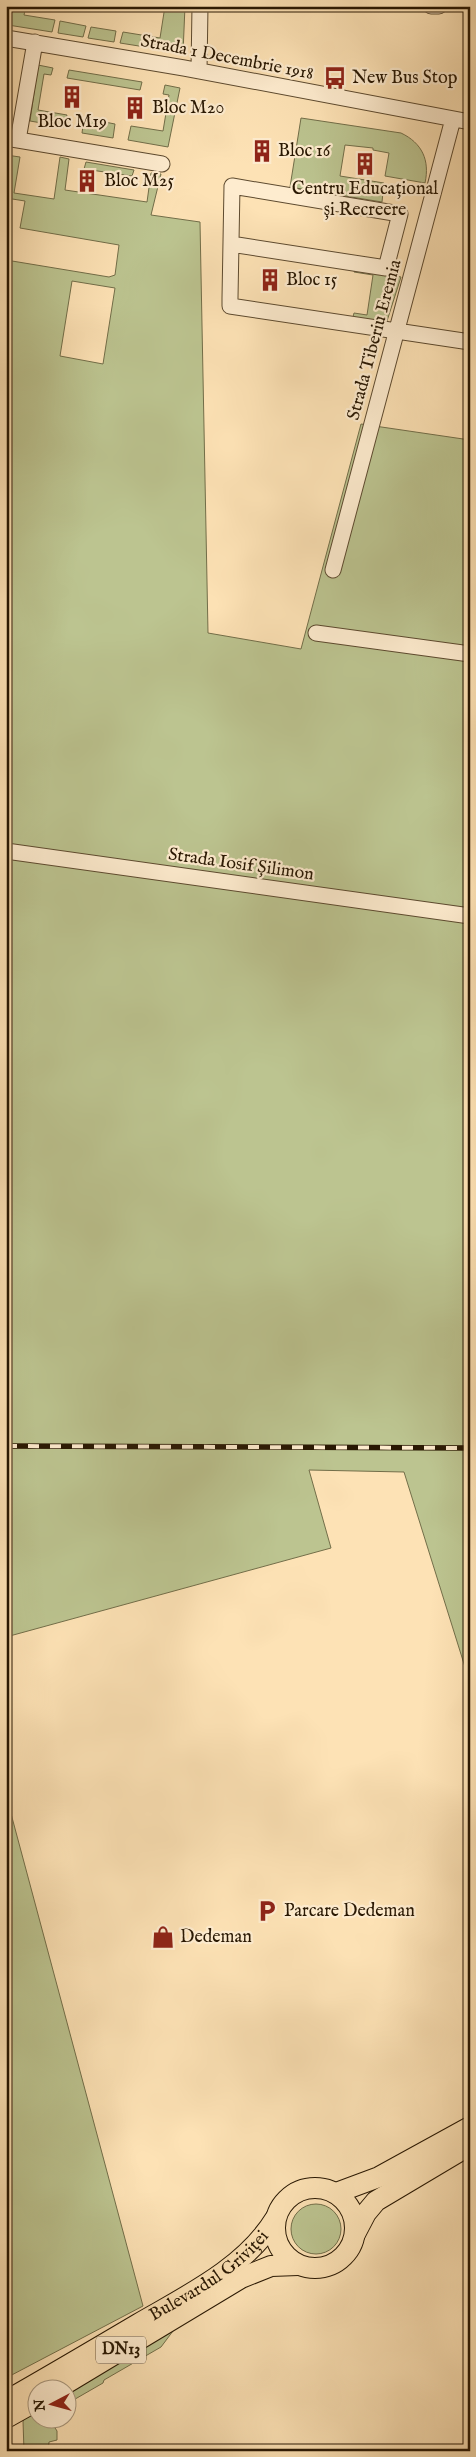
<svg xmlns="http://www.w3.org/2000/svg" width="476" height="2457" viewBox="0 0 476 2457" font-family="'IM FELL English',serif">
  <rect width="100%" height="100%" fill="#fde2b5"/>
  <filter id="stains"><feTurbulence type="fractalNoise" baseFrequency=".004" numOctaves="4"/><feColorMatrix values="0 0 0 0 .2 0 0 0 0 .09 0 0 0 0 .02 0 0 0 .5 -.17"/></filter>
  <radialGradient id="worn" r=".72"><stop offset=".6" stop-color="#630" stop-opacity="0"/><stop offset="1" stop-color="#630" stop-opacity=".3"/></radialGradient>
  <path fill="#bcc490" stroke="#726e49" fill-rule="evenodd" d="M 12,6 L 26,6 L 24,15 L 55,20 L 52,32 L 8,25 Z
    M 165,6 L 185,6 L 183,53 L 120,43 L 123,32 L 160,38 Z
    M 60,21 L 86,26 L 83,37 L 58,33 Z
    M 91,27 L 116,31 L 114,42 L 88,38 Z
    M 38,65 L 53,68 L 51,75 L 44,74 L 38,110 L 67,115 L 65,127 L 30,121 Z
    M 69,70 L 142,82 L 140,90 L 67,78 Z
    M 165,85 L 180,88 L 168,147 L 128,140 L 131,126 L 163,131 L 169,95 L 163,94 Z
    M 84,118 L 115,124 L 113,138 L 82,133 Z
    M 301,118 L 401,133 C 422,143 430,160 425,183 L 385,176 L 389,153 L 373,150 L 373,148 L 345,145 L 340,176 L 384,183 L 382,202 L 290,187 Z
    M 6,155 L 20,157 L 14,193 L 54,199 L 60,157 L 69,159 L 65,190 L 147,202 L 151,173 L 161,174 L 151,215 L 200,222 L 208,633 L 301,649 L 361,424 L 470,440 L 470,1683 L 404,1472 L 309,1470 L 331,1548 L 6,1637 L 6,260 L 109,277 L 115,275 L 119,245 L 20,228 L 25,201 L 6,198 ZM 72,281 L 115,288 L 103,364 L 60,356 Z
    M 86,162 L 134,170 L 132,176 L 84,169 Z
    M 355,269 L 401,277 L 387,321 L 384,322 L 353,317 L 354,313 L 367,315 L 373,275 L 354,272 Z
    M 6,1795 L 143,2306 L 6,2378 Z
    M291 2229a25 25 0 1 1 50 0a25 25 0 1 1-50 0Z
    M 173,2331 L 161,2347 L 104,2380 L 103,2383 L 70,2402 L 68,2400 L 68,2390 Z
    M 29,2413 L 37,2414 L 38,2420 L 50,2420 L 57,2431 L 57,2440 L 49,2442 L 48,2451 L 24,2451 L 23,2421 Z"/>
  <g fill="none" stroke-linecap="round" stroke-linejoin="round">
    <defs>
      <path id="minor" d="M 431,6 L 439,6
        M 6,38 L 184,68 L 470,122
        M 199,71 L 200,6
        M 6,138 L 162,164
        M 18,140 L 35,42
        M 231,244 L 386,268 L 400,214 L 232,186 L 230,298 L 230,306 L 470,342
        M 333,570 L 453,119
        M 316,633 L 470,654
        M 6,851 L 470,916"/>
      <g id="major">
        <circle cx="315" cy="2228" r="40"/>
        <path d="M 336,2193 L 379,2177 L 470,2127"/>
        <path d="M 355,2234 L 366,2213 L 376,2201 L 470,2145"/>
        <path d="M 55,2390 L 241,2278 L 271,2266 L 298,2265"/>
        <path id="s1" d="M 6,2401 C 50,2376 94,2350 138,2324 C 186,2296 245,2268 275,2219"/>
        <path d="M 6,2418 L 38,2400"/>
      </g>
    </defs>
    <use href="#minor" stroke="#5d4a2f" stroke-width="17"/>
    <use href="#major" stroke="#281702" stroke-width="22"/>
    <use href="#minor" stroke="#feeccf" stroke-width="15"/>
    <use href="#major" stroke="#fde2b5" stroke-width="20"/>
    <defs>
      <path id="rail" d="M 6,1446 L 470,1448"/>
    </defs>
    <use href="#rail" stroke="#281702" stroke-width="5.5"/>
    <use href="#rail" stroke="#feeccf" stroke-width="4" stroke-dasharray="11" stroke-linecap="butt"/>
  </g>
  <defs>
    <symbol id="bus-bare" viewBox="-9 -9 18 18"><path d="M-5-6H5V4H4V6H2V4H-2V6H-4V4H-5ZM-3.5-4V0h7V-4ZM-3.5 1.2v1.5H-2V1.2ZM2 1.2v1.5H3.5V1.2Z" fill="#8f2418" stroke="#feeccf" stroke-width="2.5" paint-order="stroke"/></symbol>
    <symbol id="building-bare" viewBox="-9 -9 18 18"><path d="M-4-6H4V6H1V3H-1V6H-4ZM-2.5-4.3h1.7v1.8h-1.7ZM.8-4.3h1.7v1.8H.8ZM-2.5-1h1.7V.8h-1.7ZM.8-1h1.7V.8H.8Z" fill="#8f2418" stroke="#feeccf" stroke-width="2.5" paint-order="stroke"/></symbol>
    <symbol id="parking-bare" viewBox="-9 -9 18 18"><path d="M-3.5-5.5H1a3.5 3.5 0 0 1 0 7H-1V5.5H-3.5ZM-1-3.4V-.6H.8a1.4 1.4 0 0 0 0-2.8Z" fill="#8f2418" stroke="#feeccf" stroke-width="2.5" paint-order="stroke"/></symbol>
    <symbol id="shop-bare" viewBox="-9 -9 18 18"><path d="M-5-2.5h2.3a2.7 3.5 0 0 1 5.4 0H5L5.5 6h-11ZM-1.5-2.5h3a1.5 2.3 0 0 0-3 0Z" fill="#8f2418" stroke="#feeccf" stroke-width="2.5" paint-order="stroke"/></symbol>
  </defs>
  <g fill-rule="evenodd">
    <use href="#bus-bare" x="319" y="62" width="32" height="32"/>
    <use href="#building-bare" x="56" y="81" width="32" height="32"/>
    <use href="#building-bare" x="119" y="92" width="32" height="32"/>
    <use href="#building-bare" x="246" y="135" width="32" height="32"/>
    <use href="#building-bare" x="349" y="148" width="32" height="32"/>
    <use href="#building-bare" x="71" y="165" width="32" height="32"/>
    <use href="#building-bare" x="254" y="264" width="32" height="32"/>
    <use href="#parking-bare" x="251" y="1895" width="32" height="32"/>
    <use href="#shop-bare" x="147" y="1921" width="32" height="32"/>
  </g>
  <g text-anchor="middle" dominant-baseline="central" stroke-width="4.5" stroke-linejoin="round" paint-order="stroke">
    <rect fill="#feeccf" stroke="#685740" stroke-width="1" x="96" y="2336.5" width="50" height="27" rx="4"/>
    <g font-size="16" font-weight="bold" fill="#281702">
      <text x="121" y="2350">DN13</text>
    </g>
    <g font-size="18" fill="#281702" stroke="#feeccf">
      <text transform="translate(227 58) rotate(11)">Strada 1 Decembrie 1918</text>
      <text transform="translate(375 340) rotate(-75)">Strada Tiberiu Eremia</text>
      <text transform="translate(241 865) rotate(8)">Strada Iosif Șilimon</text>
      <text stroke="none"><textPath href="#s1" startOffset="239">Bulevardul Griviței</textPath></text>
    </g>
    <g font-size="18" fill="#281702" stroke="#feeccf" text-anchor="start">
      <text x="352" y="78">New Bus Stop</text>
      <text x="152" y="108">Bloc M20</text>
      <text x="72" y="122" text-anchor="middle">Bloc M19</text>
      <text x="278" y="151">Bloc 16</text>
      <text x="104" y="181">Bloc M25</text>
      <text x="365" y="189" text-anchor="middle">Centru Educațional<tspan x="365" dy="21">și Recreere</tspan></text>
      <text x="286" y="280">Bloc 15</text>
      <text x="284" y="1911">Parcare Dedeman</text>
      <text x="180" y="1937">Dedeman</text>
    </g>
  </g>
  <rect width="476" height="2457" fill="none" stroke="#fde2b5" stroke-width="25"/>
  <rect x="8" y="8" width="461" height="2442" fill="none" stroke="#281702" stroke-width="2.5"/>
  <rect x="12" y="12" width="451" height="2432" fill="none" stroke="#281702"/>
  <g transform="translate(52 2404) rotate(264)"><circle r="24" fill="#feeccf" stroke="#a8977d"/>
  <path d="M0-4L9 19L0 12L-9 19Z" fill="#8f2418"/>
  <text y="-8" font-size="14" font-weight="bold" text-anchor="middle" fill="#281702">N</text>
  </g>
  <rect width="100%" height="100%" filter="url(#stains)"/>
  <rect width="100%" height="100%" fill="url(#worn)"/>
</svg>
